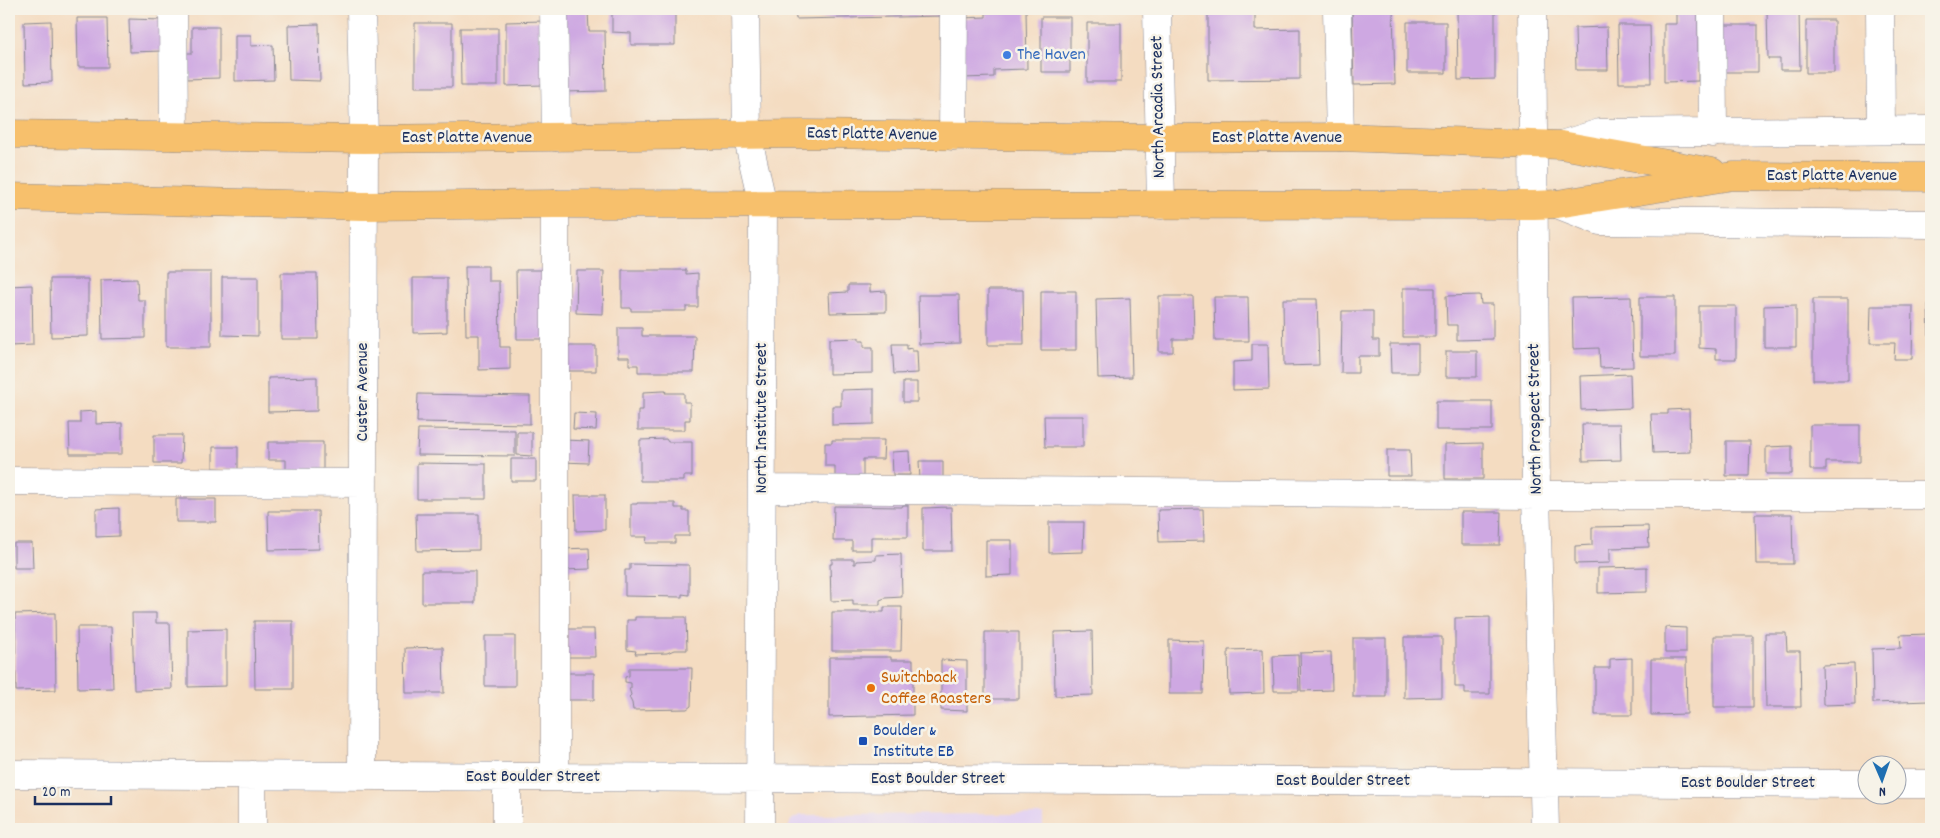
<svg xmlns="http://www.w3.org/2000/svg" width="1940" height="838" viewBox="0 0 1940 838" font-family="Dekko,sans-serif">
  <rect width="100%" height="100%" fill="#f7f3e8"/>
  <filter id="ink" filterUnits="userSpaceOnUse"><feTurbulence type="fractalNoise" baseFrequency=".02" numOctaves="2"/><feDisplacementMap in="SourceGraphic" scale="10" xChannelSelector="R" yChannelSelector="G"/><feConvolveMatrix kernelMatrix="1 2 1 2 8 2 1 2 1" color-interpolation-filters="sRGB"/></filter>
  <filter id="wash" filterUnits="userSpaceOnUse"><feTurbulence type="fractalNoise" baseFrequency=".0096" numOctaves="4" result="noise"/><feDisplacementMap in="SourceGraphic" scale="20" xChannelSelector="R" yChannelSelector="G"/><feGaussianBlur stdDeviation="1.12" result="paint"/><feColorMatrix in="noise" values="0 0 0 0 0 0 0 0 0 0 0 0 0 0 0 0 0 1.4 0 .05"/><feComposite in="paint" operator="in"/></filter>
  <g filter="url(#wash)">
    <rect width="100%" height="100%" fill="#f4dcc1"/>
    <path fill="#e3d3f2" d="M 1043,814 L 1043,829 L 788,829 L 791,820 L 801,815 Z"/>
    <g id="blocks">
      <path fill="#cea8e2" d="M 612,9 L 675,9 L 675,45 L 631,45 L 631,33 L 612,32 Z
        M 795,9 L 945,9 L 945,16 L 796,19 Z
        M 986,9 L 1026,9 L 1027,69 L 994,70 L 994,77 L 962,78 L 961,18 L 986,17 Z
        M 1208,9 L 1255,9 L 1255,30 L 1300,29 L 1300,79 L 1208,80 Z
        M 1352,9 L 1393,9 L 1395,84 L 1354,85 Z
        M 1457,9 L 1495,9 L 1495,79 L 1458,80 Z
        M 1767,9 L 1799,9 L 1800,70 L 1780,70 L 1780,59 L 1768,59 Z
        M 1698,10 L 1698,81 L 1664,82 L 1664,24 L 1676,24 L 1676,11 Z
        M 588,11 L 589,31 L 605,31 L 606,91 L 564,92 L 562,12 Z
        M 1041,17 L 1070,17 L 1070,72 L 1041,72 Z
        M 77,18 L 107,18 L 108,67 L 78,67 Z
        M 129,19 L 163,20 L 163,51 L 130,52 Z
        M 1806,20 L 1834,20 L 1834,73 L 1806,73 Z
        M 51,21 L 52,82 L 25,83 L 24,22 Z
        M 544,21 L 544,85 L 506,86 L 506,22 Z
        M 1407,22 L 1446,22 L 1446,73 L 1407,73 Z
        M 415,23 L 452,23 L 452,87 L 415,87 Z
        M 1087,23 L 1121,23 L 1121,82 L 1087,82 Z
        M 319,24 L 320,81 L 289,80 L 288,25 Z
        M 1618,25 L 1650,25 L 1651,83 L 1619,83 Z
        M 1719,25 L 1758,25 L 1758,72 L 1719,72 Z
        M 192,27 L 219,27 L 219,78 L 186,79 L 186,53 L 192,53 Z
        M 1607,27 L 1608,70 L 1576,70 L 1575,28 Z
        M 460,28 L 498,28 L 498,86 L 461,86 Z
        M 235,35 L 251,35 L 251,46 L 273,45 L 274,80 L 235,81 Z
        M 465,266 L 488,266 L 488,281 L 499,281 L 500,347 L 510,347 L 510,369 L 479,370 L 479,335 L 466,335 Z
        M 516,270 L 547,270 L 547,339 L 517,339 Z
        M 622,270 L 686,270 L 686,274 L 698,273 L 698,307 L 686,307 L 686,311 L 631,311 L 631,308 L 622,308 Z
        M 577,271 L 604,271 L 603,314 L 576,313 Z
        M 166,272 L 211,272 L 211,347 L 166,347 Z
        M 281,273 L 317,273 L 318,339 L 281,339 Z
        M 222,277 L 258,277 L 258,336 L 222,335 Z
        M 413,278 L 447,278 L 447,332 L 413,333 Z
        M 50,279 L 88,279 L 88,336 L 51,337 Z
        M 137,279 L 138,300 L 145,300 L 145,338 L 102,339 L 101,280 Z
        M 32,285 L 33,345 L 9,346 L 9,286 Z
        M 848,285 L 870,285 L 870,292 L 886,291 L 886,312 L 830,313 L 829,293 L 848,292 Z
        M 1403,288 L 1435,288 L 1435,337 L 1403,337 Z
        M 988,290 L 1023,290 L 1024,345 L 988,345 Z
        M 1041,291 L 1076,291 L 1076,350 L 1041,350 Z
        M 918,295 L 959,295 L 960,343 L 919,344 Z
        M 1480,295 L 1481,304 L 1493,304 L 1493,339 L 1457,340 L 1457,325 L 1447,325 L 1446,296 Z
        M 1159,296 L 1193,296 L 1194,339 L 1173,339 L 1173,352 L 1159,352 Z
        M 1214,297 L 1248,297 L 1249,341 L 1215,341 Z
        M 1631,297 L 1633,367 L 1600,368 L 1599,348 L 1573,349 L 1572,298 Z
        M 1640,297 L 1675,297 L 1675,356 L 1640,356 Z
        M 1130,298 L 1132,377 L 1098,378 L 1096,299 Z
        M 1283,299 L 1317,299 L 1319,365 L 1284,366 Z
        M 1813,299 L 1848,299 L 1848,380 L 1813,380 Z
        M 1928,304 L 1931,304 L 1931,344 L 1929,344 Z
        M 1796,305 L 1796,347 L 1764,347 L 1764,306 Z
        M 1699,306 L 1736,306 L 1736,359 L 1716,359 L 1716,349 L 1699,348 Z
        M 1871,306 L 1913,306 L 1912,359 L 1894,359 L 1895,343 L 1870,343 Z
        M 1342,311 L 1373,311 L 1373,340 L 1379,340 L 1379,356 L 1358,356 L 1358,373 L 1341,373 Z
        M 618,328 L 642,328 L 642,336 L 695,336 L 694,372 L 638,372 L 638,365 L 629,365 L 629,357 L 618,357 Z
        M 859,338 L 859,341 L 864,341 L 864,347 L 873,347 L 873,373 L 829,374 L 829,339 Z
        M 892,344 L 907,344 L 907,349 L 912,348 L 912,351 L 917,351 L 918,373 L 894,374 Z
        M 1252,344 L 1268,344 L 1269,389 L 1233,390 L 1233,362 L 1252,361 Z
        M 1390,344 L 1418,344 L 1418,373 L 1391,373 Z
        M 565,346 L 596,346 L 596,371 L 564,371 Z
        M 1446,351 L 1477,351 L 1477,377 L 1446,377 Z
        M 1630,374 L 1631,408 L 1581,410 L 1580,376 Z
        M 317,377 L 317,411 L 268,412 L 268,378 Z
        M 903,382 L 917,382 L 917,402 L 903,402 Z
        M 874,389 L 874,424 L 832,425 L 832,406 L 841,406 L 841,390 Z
        M 663,391 L 666,391 L 665,393 L 684,393 L 684,402 L 690,402 L 690,420 L 685,420 L 685,430 L 638,430 L 638,410 L 643,410 L 643,392 Z
        M 418,394 L 530,396 L 530,424 L 417,422 Z
        M 1436,401 L 1492,401 L 1492,430 L 1436,430 Z
        M 1689,409 L 1690,452 L 1653,453 L 1651,414 L 1668,414 L 1668,410 Z
        M 96,411 L 96,424 L 122,423 L 122,454 L 70,454 L 69,423 L 80,423 L 80,412 Z
        M 574,413 L 597,414 L 596,430 L 573,429 Z
        M 1044,416 L 1083,416 L 1083,447 L 1045,447 Z
        M 1582,424 L 1620,424 L 1621,460 L 1583,461 Z
        M 1810,425 L 1860,425 L 1860,462 L 1826,462 L 1826,470 L 1810,470 Z
        M 418,429 L 515,430 L 515,456 L 417,455 Z
        M 517,432 L 532,432 L 532,456 L 517,455 Z
        M 154,435 L 182,435 L 181,463 L 154,463 Z
        M 666,439 L 668,442 L 692,442 L 692,476 L 684,476 L 684,481 L 640,481 L 640,440 Z
        M 563,440 L 589,441 L 588,463 L 563,462 Z
        M 832,440 L 884,440 L 883,459 L 863,459 L 863,476 L 835,476 L 835,466 L 825,466 L 825,443 L 832,443 Z
        M 1726,441 L 1750,441 L 1749,476 L 1726,476 Z
        M 268,442 L 323,442 L 323,471 L 286,472 L 286,460 L 268,460 Z
        M 1483,443 L 1483,479 L 1445,479 L 1445,444 Z
        M 1792,446 L 1792,474 L 1766,474 L 1766,447 Z
        M 213,447 L 238,447 L 238,469 L 213,468 Z
        M 1387,450 L 1410,450 L 1411,476 L 1387,476 Z
        M 909,451 L 910,475 L 893,475 L 892,452 Z
        M 511,459 L 536,459 L 536,481 L 511,481 Z
        M 919,461 L 943,461 L 943,480 L 920,480 Z
        M 417,463 L 486,464 L 486,499 L 417,499 Z
        M 575,495 L 605,495 L 605,530 L 576,531 Z
        M 176,499 L 216,499 L 216,522 L 176,522 Z
        M 637,503 L 675,503 L 675,508 L 683,508 L 683,511 L 689,511 L 689,536 L 675,536 L 675,543 L 646,543 L 647,537 L 631,537 L 631,504 L 637,504 Z
        M 903,505 L 908,505 L 908,537 L 871,537 L 871,550 L 852,550 L 852,541 L 833,541 L 834,506 L 902,507 Z
        M 951,507 L 952,551 L 923,551 L 923,508 Z
        M 119,508 L 119,536 L 96,537 L 96,509 Z
        M 1203,509 L 1204,541 L 1159,542 L 1158,510 Z
        M 268,511 L 318,511 L 319,549 L 269,550 Z
        M 1461,512 L 1501,512 L 1500,545 L 1461,545 Z
        M 416,514 L 479,514 L 479,550 L 417,551 Z
        M 1755,514 L 1792,514 L 1793,564 L 1756,564 Z
        M 1049,522 L 1084,522 L 1083,552 L 1049,553 Z
        M 1648,526 L 1649,547 L 1610,548 L 1610,563 L 1575,564 L 1575,546 L 1592,545 L 1592,527 Z
        M 986,540 L 1012,540 L 1012,575 L 986,576 Z
        M 14,543 L 32,543 L 33,568 L 14,568 Z
        M 589,548 L 590,569 L 563,570 L 562,549 Z
        M 901,554 L 902,597 L 885,598 L 880,600 L 880,605 L 853,605 L 853,600 L 831,601 L 830,564 L 832,564 L 832,559 L 854,559 L 854,564 L 856,564 L 856,561 L 876,560 L 876,555 Z
        M 630,564 L 689,565 L 689,595 L 682,594 L 682,597 L 625,596 L 625,570 L 630,570 Z
        M 1647,567 L 1647,592 L 1598,593 L 1598,568 Z
        M 422,571 L 475,571 L 475,603 L 422,603 Z
        M 884,607 L 902,607 L 901,651 L 832,651 L 832,612 L 884,612 Z
        M 55,613 L 56,690 L 16,691 L 15,614 Z
        M 132,613 L 156,613 L 156,623 L 170,623 L 172,689 L 134,690 Z
        M 635,617 L 686,617 L 687,650 L 674,650 L 667,653 L 635,654 L 636,651 L 627,650 L 627,620 L 635,620 Z
        M 1490,617 L 1490,694 L 1465,694 L 1465,687 L 1455,687 L 1455,618 Z
        M 254,621 L 293,621 L 293,689 L 255,689 Z
        M 77,627 L 111,627 L 113,688 L 78,689 Z
        M 1665,627 L 1686,628 L 1686,653 L 1665,653 Z
        M 226,629 L 226,686 L 188,687 L 188,630 Z
        M 567,629 L 594,629 L 595,657 L 567,657 Z
        M 1092,631 L 1093,695 L 1055,696 L 1054,632 Z
        M 985,632 L 1019,632 L 1019,699 L 985,699 Z
        M 1765,633 L 1786,633 L 1787,651 L 1800,651 L 1801,707 L 1766,707 Z
        M 1927,634 L 1928,701 L 1873,703 L 1872,649 L 1901,648 L 1900,635 Z
        M 485,636 L 515,636 L 515,686 L 485,686 Z
        M 1714,636 L 1753,636 L 1753,707 L 1714,707 Z
        M 1404,637 L 1442,637 L 1442,697 L 1404,698 Z
        M 1353,638 L 1386,638 L 1386,697 L 1353,697 Z
        M 1169,640 L 1204,641 L 1203,694 L 1169,694 Z
        M 443,647 L 444,693 L 406,693 L 405,648 Z
        M 1263,649 L 1264,693 L 1229,694 L 1228,650 Z
        M 1331,652 L 1332,690 L 1301,691 L 1300,653 Z
        M 1298,655 L 1299,691 L 1274,691 L 1273,656 Z
        M 829,657 L 891,657 L 891,660 L 913,660 L 913,715 L 829,717 Z
        M 1632,658 L 1632,715 L 1595,715 L 1595,668 L 1610,668 L 1610,659 Z
        M 1651,659 L 1686,659 L 1687,714 L 1651,715 Z
        M 941,660 L 967,661 L 967,711 L 941,710 Z
        M 1854,664 L 1855,704 L 1823,705 L 1822,665 Z
        M 629,668 L 692,668 L 691,706 L 687,709 L 633,710 L 632,703 L 629,697 L 631,695 L 629,688 L 631,688 L 631,683 L 625,682 L 625,677 L 629,676 Z
        M 568,673 L 594,673 L 594,700 L 568,700 Z"/>
    </g>
  </g>
  <g filter="url(#ink)">
    <use href="#blocks" fill-opacity="0" stroke="#888690" stroke-width="1"/>
    <g fill="none" stroke-linecap="round" stroke-linejoin="round">
      <defs>
        <path id="minor" d="M 173,9 L 174,136
          M 361,9 L 364,139 L 362,776
          M 554,9 L 556,137
          M 745,9 L 747,135 L 763,205 L 760,829
          M 1157,9 L 1161,205
          M 1337,9 L 1340,137
          M 1532,9 L 1536,495 L 1545,829
          M 1712,9 L 1713,133
          M 1880,9 L 1881,130
          M 953,136 L 954,9
          M 1561,145 L 1600,133 L 1931,130
          M 555,204 L 555,777
          M 1557,204 L 1600,221 L 1931,224
          M 9,481 L 363,483
          M 762,489 L 1536,495 L 1931,495
          M 9,774 L 1868,784
          M 507,777 L 507,829
          M 1898,784 L 1931,784
          M 252,829 L 252,775"/>
        <path id="major" d="M 9,134 L 364,139 L 805,134 L 1159,138 L 1340,137 L 1561,145 L 1712,172
          M 9,197 L 363,206 L 555,204 L 1534,205 L 1557,204 L 1733,176 L 1931,177"/>
      </defs>
      <use href="#minor" stroke="#888690" stroke-width="29"/>
      <use href="#major" stroke="#888690" stroke-width="29"/>
      <use href="#minor" stroke="#fff" stroke-width="28"/>
      <use href="#major" stroke="#f7c06c" stroke-width="28"/>
    </g>
  </g>
  <circle fill="#3f7fe0" stroke="#f7f3e8" stroke-width="2" cx="1007" cy="55" r="5"/>
  <circle fill="#e8710a" stroke="#f7f3e8" stroke-width="2" cx="871" cy="688" r="5"/>
  <rect fill="#1a4fb4" stroke="#f7f3e8" stroke-width="2" x="858" y="736" width="10" height="10" rx="2.5"/>
  <g text-anchor="middle" dominant-baseline="central" stroke-width="5" stroke-linejoin="round" paint-order="stroke">
    <g font-size="18" fill="#366cbe" stroke="#f7f3e8" text-anchor="start">
      <text x="1017" y="55">The Haven</text>
    </g>
    <g font-size="18" fill="#1b2f5e" stroke="#f7f3e8">
      <text transform="translate(1159 107) rotate(-91)">North Arcadia Street</text>
      <text transform="translate(872 135) rotate(1)">East Platte Avenue</text>
      <text x="467" y="138">East Platte Avenue</text>
      <text x="1277" y="138">East Platte Avenue</text>
      <text x="1832" y="176">East Platte Avenue</text>
      <text transform="translate(363 392) rotate(-90)">Custer Avenue</text>
      <text transform="translate(762 418) rotate(-90)">North Institute Street</text>
      <text transform="translate(1536 419) rotate(-91)">North Prospect Street</text>
      <text x="533" y="777">East Boulder Street</text>
      <text x="938" y="779">East Boulder Street</text>
      <text x="1343" y="781">East Boulder Street</text>
      <text x="1748" y="783">East Boulder Street</text>
    </g>
    <g font-size="18" fill="#c56008" stroke="#f7f3e8" text-anchor="start">
      <text x="881" y="678">Switchback<tspan x="881" dy="21">Coffee Roasters</tspan></text>
    </g>
    <g font-size="18" fill="#164399" stroke="#f7f3e8" text-anchor="start">
      <text x="873" y="731">Boulder &amp;<tspan x="873" dy="21">Institute EB</tspan></text>
    </g>
  </g>
  <rect width="1940" height="838" fill="none" stroke="#f7f3e8" stroke-width="30"/>
  <g transform="translate(1882 780) rotate(178)"><circle r="24" fill="#f7f3e8" stroke="#9fa5b1"/>
  <path d="M0-4L9 19L0 12L-9 19Z" fill="#1f6fb2"/>
  <text y="-8" font-size="14" font-weight="bold" text-anchor="middle" fill="#1b2f5e">N</text>
  </g>
  <path d="M35 796v8h76v-8" fill="none" stroke="#1b2f5e" stroke-width="2.5"/>
  <text x="42" y="796" font-size="15" fill="#1b2f5e" stroke="#f7f3e8" stroke-width="4" paint-order="stroke">20 m</text>
</svg>
